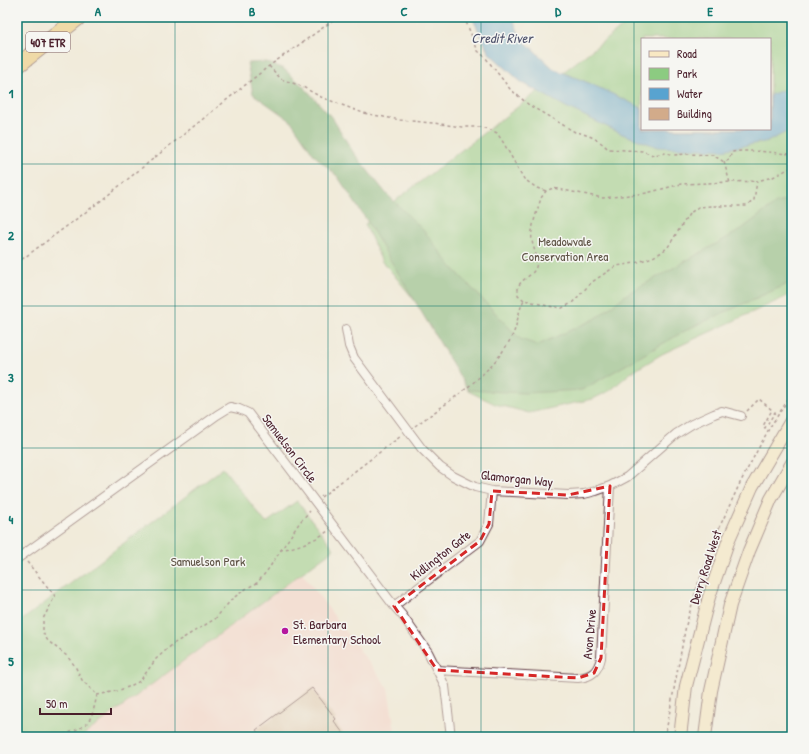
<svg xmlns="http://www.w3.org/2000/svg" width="809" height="754" viewBox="0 0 809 754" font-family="'Patrick Hand',sans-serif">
  <rect width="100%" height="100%" fill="#f6f6f2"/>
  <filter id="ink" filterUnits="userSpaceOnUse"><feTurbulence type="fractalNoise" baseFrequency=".025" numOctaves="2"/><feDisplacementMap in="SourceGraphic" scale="8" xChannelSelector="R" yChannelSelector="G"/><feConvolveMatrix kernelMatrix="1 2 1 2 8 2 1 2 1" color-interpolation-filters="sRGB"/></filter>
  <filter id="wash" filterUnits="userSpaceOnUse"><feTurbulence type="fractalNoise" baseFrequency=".012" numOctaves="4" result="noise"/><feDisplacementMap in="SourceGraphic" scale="16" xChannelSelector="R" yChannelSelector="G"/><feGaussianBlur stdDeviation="0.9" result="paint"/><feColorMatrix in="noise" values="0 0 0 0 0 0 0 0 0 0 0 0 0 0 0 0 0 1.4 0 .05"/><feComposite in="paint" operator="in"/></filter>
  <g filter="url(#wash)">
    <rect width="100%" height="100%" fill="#f1ebda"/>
    <path fill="#f7d0ca" d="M 302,573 L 388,688 L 396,737 L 81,737 Z"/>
    <path fill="#8ccb81" stroke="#6b7556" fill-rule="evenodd" d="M 635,17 L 792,17 L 792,294 L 662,354 L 629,374 L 611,390 L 593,399 L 529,413 L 495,404 L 468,391 L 436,327 L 390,270 L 382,262 L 365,224 ZM 642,39 L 770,39 L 770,129 L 642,129 Z
      M 223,468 L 266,523 L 297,501 L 334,549 L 81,737 L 17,737 L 17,624 Z"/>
    <path fill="#71af6f" stroke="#5e674d" d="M 266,62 L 284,69 L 306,89 L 333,119 L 353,152 L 385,192 L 423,230 L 451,266 L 520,339 L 538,345 L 595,319 L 627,294 L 739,231 L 776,203 L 792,199 L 792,282 L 690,328 L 582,390 L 525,393 L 468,390 L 367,221 L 338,177 L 314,155 L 291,121 L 253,94 L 247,63 Z"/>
    <path fill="#58a3d0" stroke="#51617e" d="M 472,17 L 512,17 L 521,38 L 554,69 L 589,83 L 642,108 L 642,129 L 770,129 L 770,95 L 783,90 L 792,83 L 792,129 L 769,141 L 722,150 L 658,147 L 622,134 L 566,107 L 521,82 L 489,53 Z"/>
    <g id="blocks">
      <path fill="#d2ab8a" d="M 312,688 L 336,719 L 334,721 L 346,737 L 261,737 L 256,730 Z"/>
    </g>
  </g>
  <g filter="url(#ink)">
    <use href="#blocks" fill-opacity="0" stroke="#633e45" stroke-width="1"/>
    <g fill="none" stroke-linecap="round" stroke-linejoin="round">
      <defs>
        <path id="street" d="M 346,329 L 349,346 L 354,358 L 422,449 L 440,467 L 453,476 L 475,487 L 492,491 L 568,495 L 584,494 L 596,491 L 610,486 L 627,477 L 676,434 L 692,424 L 714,414 L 722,411 L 741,416
          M 17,559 L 217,415 L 230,407 L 239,409 L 248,413 L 394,606 L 402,615 L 428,652 L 445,686 L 451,737
          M 394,606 L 480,541 L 489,524 L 492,491
          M 437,670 L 578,678 C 592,677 598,671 601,658 L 610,486"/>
        <path id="secondary" d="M 680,737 L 686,686 L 709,597 L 729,539 L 752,487 L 792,419
          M 705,737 L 711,691 L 730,605 L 749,551 L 771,499 L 792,463"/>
        <path id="highway" d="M 17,66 L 79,17"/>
      </defs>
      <use href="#street" stroke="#633e45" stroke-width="10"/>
      <use href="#secondary" stroke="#633e45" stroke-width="14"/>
      <use href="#highway" stroke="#633e45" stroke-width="17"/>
      <path stroke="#633e45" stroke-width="1.5" stroke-dasharray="3 3" stroke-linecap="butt" d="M 464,17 L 478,51 L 485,57 L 510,89 L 529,105 L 575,132 C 587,134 600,140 608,149 L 642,151 L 653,155 L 666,153 L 674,155 L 686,154 L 713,155 L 724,162 L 729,160 L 732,152 C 751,149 772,153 792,154
        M 269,66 L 281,79 L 301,86 L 321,97 L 363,113 L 400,120 L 433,123 L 462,127 L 481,127 L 491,130 L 497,133 L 503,142 L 524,179 L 537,188 L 546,191
        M 724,162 L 730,183
        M 17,263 L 98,203 L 269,66 L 338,17
        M 524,300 L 518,295 L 518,287 C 522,278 533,276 536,267 C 539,257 533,249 532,240 C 530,228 538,209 541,198 L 546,191 L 553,188 L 603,198 L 647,193 L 681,184 L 757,181
        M 747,411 L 759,399 L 772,410 L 763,426 L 765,428 L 775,412 L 778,414
        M 415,426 C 449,401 489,377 510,340 C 518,327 517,313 524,300 L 548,306 L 562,308 L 572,303 L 592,282 L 616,266 L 635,263 L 653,257 L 662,252 L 668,247 L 689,214 L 698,207 L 711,206 L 747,206 L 754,200 L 757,181 L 773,177 L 792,167
        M 321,497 L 401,436
        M 280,550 C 297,547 314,541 328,531
        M 27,562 L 55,596 L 43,619 L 43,633 L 48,641 L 67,656 L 75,666 L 82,680 L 97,695
        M 97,695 L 117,691 L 128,687 L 140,681 L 156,659 L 173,644 L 215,619 L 232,599 L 247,588 L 257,583 L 267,571 L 300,522 L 310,511
        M 360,736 L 361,737
        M 58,737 C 88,725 90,728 97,695
        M 227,737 L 227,732
        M 665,737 L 686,625 L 698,584 L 720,526 L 740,483 L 757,451 L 770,427 L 792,394"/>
      <use href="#street" stroke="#fff" stroke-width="8"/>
      <use href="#secondary" stroke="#f8e8c3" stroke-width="12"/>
      <use href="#highway" stroke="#eec569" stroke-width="15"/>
    </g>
  </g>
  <path d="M0 0H809V754H0ZM 610,486 L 601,658 L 594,673 L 578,678 L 437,670 L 394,606 L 480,541 L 489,524 L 492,491 L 568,495 Z" fill="#f1ebda" fill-opacity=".55" fill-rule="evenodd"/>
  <path fill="none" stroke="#d62828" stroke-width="3" stroke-dasharray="8 5" stroke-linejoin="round" d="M 610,486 L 601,658 L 594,673 L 578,678 L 437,670 L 394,606 L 480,541 L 489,524 L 492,491 L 568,495 Z"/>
  <path fill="none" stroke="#0f766e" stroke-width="1" stroke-opacity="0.55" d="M 175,17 L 175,737M 328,17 L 328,737M 481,17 L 481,737M 634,17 L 634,737M 17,164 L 792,164M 17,306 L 792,306M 17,448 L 792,448M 17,590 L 792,590"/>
  <circle fill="#b5179e" stroke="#f6f6f2" stroke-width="1.5" cx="285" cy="631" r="4"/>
  <g text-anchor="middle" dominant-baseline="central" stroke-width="3" stroke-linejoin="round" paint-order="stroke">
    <rect fill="#f6f6f2" stroke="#7e6067" stroke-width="1" x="26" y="32" width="44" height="20" rx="3"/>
    <g font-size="12" font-weight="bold" fill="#4a1f2b">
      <text x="48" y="42">407 ETR</text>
    </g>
    <g font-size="13" fill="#5e5345" stroke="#f6f6f2">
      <text x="565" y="241">Meadowvale<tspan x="565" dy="15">Conservation Area</tspan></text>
      <text x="208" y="561">Samuelson Park</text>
    </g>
    <g font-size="13" fill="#4a1f2b" stroke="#f6f6f2">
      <text transform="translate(290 448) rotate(53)">Samuelson Circle</text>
      <text transform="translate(517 478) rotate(6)">Glamorgan Way</text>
      <text transform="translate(440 555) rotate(-38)">Kidlington Gate</text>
      <text transform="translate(705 567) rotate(-72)">Derry Road West</text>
      <text transform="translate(589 634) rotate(-85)">Avon Drive</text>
    </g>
    <g font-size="13" fill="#4a1f2b" stroke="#f6f6f2" text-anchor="start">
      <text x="293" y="624">St. Barbara<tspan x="293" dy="15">Elementary School</tspan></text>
    </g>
    <g font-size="14" font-style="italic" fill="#50546d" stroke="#f6f6f2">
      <text x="502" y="37">Credit River</text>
    </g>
  </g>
  <rect width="809" height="754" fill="none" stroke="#f6f6f2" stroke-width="44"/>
  <rect x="641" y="38" width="130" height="92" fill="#f6f6f2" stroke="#b1a0a2"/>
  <rect x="649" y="51" width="20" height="6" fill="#f8e8c3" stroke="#b1a0a2"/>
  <text x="677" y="58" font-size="12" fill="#4a1f2b">Road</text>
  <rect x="649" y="68" width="20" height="12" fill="#8ccb81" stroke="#b1a0a2"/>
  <text x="677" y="78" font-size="12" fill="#4a1f2b">Park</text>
  <rect x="649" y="88" width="20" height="12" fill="#58a3d0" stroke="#b1a0a2"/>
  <text x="677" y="98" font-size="12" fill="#4a1f2b">Water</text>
  <rect x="649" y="108" width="20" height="12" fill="#d2ab8a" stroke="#b1a0a2"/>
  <text x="677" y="118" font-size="12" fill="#4a1f2b">Building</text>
  <path d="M40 708v6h71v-6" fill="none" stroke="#4a1f2b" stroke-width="2"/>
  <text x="46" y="708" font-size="12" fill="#4a1f2b" stroke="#f6f6f2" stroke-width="3" paint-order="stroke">50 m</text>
  <rect x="22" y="22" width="765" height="710" fill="none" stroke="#0f766e" stroke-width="1.5"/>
  <g font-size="13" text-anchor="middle" font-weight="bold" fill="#0f766e">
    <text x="98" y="16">A</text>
    <text x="252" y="16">B</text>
    <text x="404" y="16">C</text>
    <text x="558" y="16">D</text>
    <text x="710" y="16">E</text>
    <text x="11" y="98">1</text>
    <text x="11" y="240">2</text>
    <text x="11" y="382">3</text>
    <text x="11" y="524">4</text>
    <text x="11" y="666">5</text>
  </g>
</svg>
